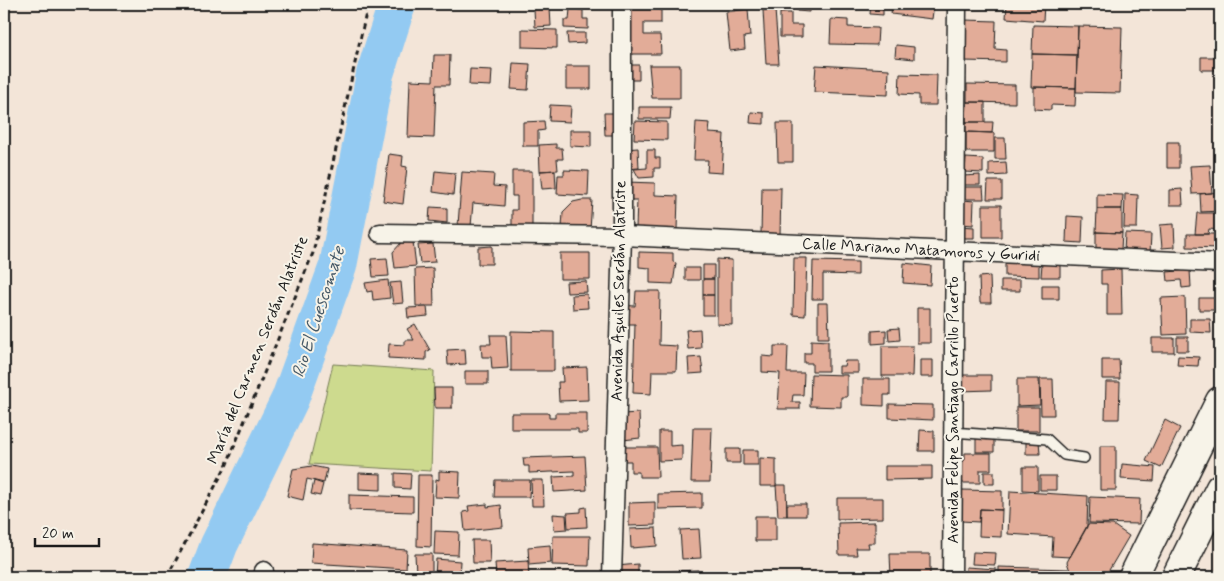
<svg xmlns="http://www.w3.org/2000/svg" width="1224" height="581" viewBox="0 0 1224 581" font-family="Mynerve,sans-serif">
  <rect width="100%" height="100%" fill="#f3e5d8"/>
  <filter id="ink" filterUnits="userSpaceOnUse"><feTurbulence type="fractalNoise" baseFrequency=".02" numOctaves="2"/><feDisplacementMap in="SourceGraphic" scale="10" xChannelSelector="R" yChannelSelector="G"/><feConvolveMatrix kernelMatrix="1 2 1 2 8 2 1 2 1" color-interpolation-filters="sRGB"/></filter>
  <g filter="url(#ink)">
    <path fill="#cdda8e" stroke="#747b55" d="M 333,364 L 434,371 L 431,471 L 309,464 Z"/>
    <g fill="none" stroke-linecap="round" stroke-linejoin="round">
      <path stroke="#93caf2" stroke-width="38" d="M 207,577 L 219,545 L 290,399 L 338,266 L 375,74 L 397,4"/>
    </g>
    <path fill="#e2ac98" stroke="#1c1c1c" d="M 649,4 L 729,4 L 728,7 L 649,6 Z
      M 749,4 L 776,4 L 776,5 L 749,6 Z
      M 776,4 L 790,4 L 790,10 L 775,10 Z
      M 798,4 L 810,4 L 809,12 L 797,11 Z
      M 871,4 L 883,4 L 883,15 L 870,14 Z
      M 892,4 L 934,4 L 932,19 L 891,14 Z
      M 1007,4 L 1044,4 L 1043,21 L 1006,18 Z
      M 628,7 L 661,7 L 661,23 L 644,23 L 644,35 L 660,35 L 661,54 L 628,54 Z
      M 550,8 L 551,26 L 535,27 L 534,9 Z
      M 570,9 L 583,10 L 583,19 L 588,19 L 588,29 L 564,28 L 564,20 L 569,20 Z
      M 748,9 L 750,36 L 744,37 L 745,49 L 730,51 L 726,12 Z
      M 763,10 L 775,10 L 779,64 L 766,64 Z
      M 780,13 L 791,13 L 791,25 L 802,25 L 802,37 L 780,37 Z
      M 831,19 L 848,20 L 848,27 L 878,28 L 877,45 L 830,44 Z
      M 965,20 L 996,21 L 995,49 L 1006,50 L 1006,62 L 964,61 Z
      M 1033,25 L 1078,26 L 1077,55 L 1032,54 Z
      M 1078,26 L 1122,27 L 1120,93 L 1076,92 Z
      M 522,29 L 557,30 L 557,48 L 522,47 Z
      M 567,33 L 585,33 L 585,43 L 568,44 Z
      M 896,45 L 914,47 L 914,59 L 895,57 Z
      M 1032,54 L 1077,55 L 1076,88 L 1031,87 Z
      M 434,55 L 450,55 L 449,85 L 436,85 L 434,138 L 408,137 L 410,80 L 433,81 Z
      M 1201,57 L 1220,57 L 1220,70 L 1201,70 Z
      M 513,63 L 530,64 L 528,90 L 511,89 Z
      M 626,65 L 639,65 L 639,80 L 626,80 Z
      M 649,65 L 680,65 L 680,98 L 652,98 Z
      M 816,65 L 889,69 L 888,95 L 814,92 Z
      M 566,66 L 591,66 L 591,89 L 566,89 Z
      M 470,69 L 492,70 L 491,86 L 469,85 Z
      M 900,74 L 937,75 L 936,105 L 919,105 L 919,95 L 899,94 Z
      M 967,84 L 1015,85 L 1015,103 L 967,102 Z
      M 1034,87 L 1076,88 L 1075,106 L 1051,105 L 1051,110 L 1034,109 Z
      M 967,102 L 985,102 L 985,122 L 966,122 Z
      M 550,105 L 571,106 L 570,122 L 549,121 Z
      M 639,107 L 671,107 L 670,119 L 639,119 Z
      M 751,112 L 764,113 L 764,124 L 750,123 Z
      M 604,113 L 621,113 L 622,135 L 605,135 Z
      M 544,121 L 545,130 L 538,131 L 538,146 L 523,146 L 523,122 Z
      M 635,121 L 667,122 L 667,140 L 634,139 Z
      M 696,122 L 710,123 L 709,133 L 724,134 L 722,173 L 707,172 L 708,160 L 694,160 Z
      M 966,122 L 993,122 L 992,133 L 966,132 Z
      M 777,123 L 793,123 L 793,162 L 778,162 Z
      M 570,130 L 591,130 L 591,147 L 570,146 Z
      M 966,132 L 994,133 L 994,152 L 966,152 Z
      M 995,138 L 1005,138 L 1006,159 L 995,159 Z
      M 1167,142 L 1179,142 L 1179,168 L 1167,168 Z
      M 556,144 L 556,148 L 562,148 L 563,159 L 557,159 L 558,170 L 540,171 L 539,145 Z
      M 638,148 L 639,168 L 626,169 L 625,149 Z
      M 647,150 L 655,150 L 655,158 L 660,158 L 660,168 L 654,168 L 654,177 L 639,178 L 634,169 L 647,168 Z
      M 389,154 L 403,156 L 402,166 L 407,167 L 403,204 L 383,201 Z
      M 966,158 L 983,159 L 983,173 L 965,172 Z
      M 1006,162 L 1007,175 L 989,176 L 989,163 Z
      M 1210,165 L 1212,193 L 1192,194 L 1190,166 Z
      M 555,170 L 556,188 L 542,189 L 540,171 Z
      M 564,170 L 589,171 L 588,196 L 557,194 L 558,175 L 564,175 Z
      M 435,171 L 455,173 L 453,195 L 433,192 Z
      M 512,171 L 532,171 L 532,227 L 512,228 L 512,210 L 517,210 L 517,196 L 512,196 Z
      M 462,172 L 494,174 L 493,186 L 505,187 L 504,206 L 473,203 L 471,226 L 458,225 Z
      M 980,175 L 980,185 L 964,185 L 963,176 Z
      M 988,181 L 1002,181 L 1002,199 L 987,199 Z
      M 626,182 L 655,183 L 655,195 L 678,196 L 677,230 L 636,228 L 637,200 L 626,200 Z
      M 962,187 L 983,187 L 984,199 L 962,199 Z
      M 762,188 L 781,188 L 780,235 L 761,235 Z
      M 1182,189 L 1183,205 L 1170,205 L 1170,190 Z
      M 1220,192 L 1220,211 L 1201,212 L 1200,194 Z
      M 1097,194 L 1123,195 L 1122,209 L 1097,209 Z
      M 1125,194 L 1138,195 L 1137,228 L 1124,228 Z
      M 582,200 L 592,200 L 590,230 L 562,228 L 563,212 L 573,202 Z
      M 963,200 L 974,201 L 973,225 L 962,224 Z
      M 983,205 L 1001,205 L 1001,237 L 983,237 Z
      M 430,207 L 447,208 L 447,223 L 429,221 Z
      M 1097,209 L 1122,209 L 1122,233 L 1096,232 Z
      M 1197,213 L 1220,213 L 1220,230 L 1209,229 L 1208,234 L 1195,234 Z
      M 1067,216 L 1083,217 L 1082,243 L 1066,242 Z
      M 1174,224 L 1175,247 L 1162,248 L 1160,225 Z
      M 961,226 L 974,227 L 974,238 L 961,238 Z
      M 1096,232 L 1122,233 L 1121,249 L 1096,248 Z
      M 1125,233 L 1151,234 L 1150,253 L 1124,252 Z
      M 1187,234 L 1220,234 L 1220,248 L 1187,247 Z
      M 413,242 L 416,266 L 395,268 L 393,252 L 401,243 Z
      M 433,244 L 435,262 L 420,263 L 418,245 Z
      M 492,246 L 492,264 L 478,264 L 478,247 Z
      M 639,252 L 673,253 L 673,262 L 676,263 L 673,284 L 650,283 L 650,268 L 639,267 Z
      M 560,253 L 590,253 L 590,279 L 560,279 Z
      M 387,258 L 389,276 L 373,277 L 371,259 Z
      M 794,258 L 807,258 L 805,316 L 793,315 Z
      M 717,259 L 732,260 L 732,325 L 717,324 Z
      M 813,261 L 858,262 L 858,275 L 823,274 L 823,299 L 812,299 Z
      M 1005,262 L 1039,263 L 1039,277 L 1005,276 Z
      M 904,263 L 931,266 L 930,285 L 903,283 Z
      M 1042,263 L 1060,263 L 1060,277 L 1041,277 Z
      M 703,265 L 714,265 L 714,279 L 703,279 Z
      M 433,268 L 434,306 L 416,306 L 415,269 Z
      M 685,268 L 700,268 L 700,280 L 685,280 Z
      M 1121,269 L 1122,315 L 1107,315 L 1107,284 L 1101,284 L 1101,270 Z
      M 1190,270 L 1191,287 L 1182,288 L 1181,280 L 1168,281 L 1167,272 Z
      M 990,276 L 991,303 L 980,303 L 979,277 Z
      M 703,279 L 714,279 L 714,295 L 703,295 Z
      M 388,280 L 390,298 L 373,300 L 372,291 L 367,292 L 365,283 Z
      M 1001,280 L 1020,280 L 1020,291 L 1001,291 Z
      M 586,281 L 587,292 L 567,293 L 566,282 Z
      M 401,282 L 403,303 L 393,304 L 390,283 Z
      M 1042,285 L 1059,285 L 1059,299 L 1042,299 Z
      M 636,291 L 660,291 L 659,345 L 677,346 L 676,371 L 652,371 L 651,394 L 633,393 L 635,324 L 619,324 L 619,305 L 635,306 Z
      M 587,294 L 588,308 L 573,309 L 572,295 Z
      M 703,295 L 714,295 L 714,315 L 703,315 Z
      M 1185,297 L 1186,334 L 1163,335 L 1161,298 Z
      M 1199,298 L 1216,298 L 1216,310 L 1199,310 Z
      M 818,303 L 828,303 L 829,338 L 818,338 Z
      M 427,307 L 428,316 L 408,318 L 407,308 Z
      M 917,308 L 930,308 L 930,343 L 917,343 Z
      M 1190,319 L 1210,319 L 1211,333 L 1190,332 Z
      M 415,324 L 430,350 L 426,352 L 426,360 L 388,358 L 389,344 L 405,345 L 405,340 L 414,340 L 407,329 Z
      M 899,328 L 900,340 L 889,341 L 888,329 Z
      M 700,329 L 701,348 L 688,349 L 686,330 Z
      M 886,330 L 886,343 L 872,344 L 872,331 Z
      M 511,331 L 554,332 L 554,371 L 511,371 Z
      M 490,335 L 506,335 L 508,368 L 492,369 L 491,357 L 482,357 L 481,344 L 491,344 Z
      M 1177,337 L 1188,337 L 1188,351 L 1177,351 Z
      M 1152,338 L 1174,338 L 1174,352 L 1152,352 Z
      M 811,340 L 828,341 L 828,371 L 812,371 L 812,363 L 804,363 L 804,353 L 811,353 Z
      M 774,346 L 788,346 L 787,373 L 804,373 L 803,395 L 793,395 L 792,402 L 800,402 L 800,409 L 778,409 L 780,373 L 762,372 L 762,356 L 774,357 Z
      M 882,346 L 913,346 L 912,376 L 882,376 Z
      M 465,349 L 466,364 L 448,365 L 447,350 Z
      M 1178,356 L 1199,357 L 1198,366 L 1177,365 Z
      M 701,357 L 703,373 L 689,374 L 688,358 Z
      M 920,360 L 933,360 L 933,377 L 920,377 Z
      M 1102,360 L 1119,360 L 1120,379 L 1102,379 Z
      M 845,361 L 858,361 L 858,373 L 839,373 L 839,366 L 844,366 Z
      M 587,367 L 588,400 L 559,401 L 558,382 L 563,382 L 562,368 Z
      M 465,371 L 488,371 L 488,384 L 465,384 Z
      M 811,374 L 847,375 L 847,397 L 841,397 L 841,407 L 810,406 Z
      M 960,375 L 991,375 L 991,390 L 960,391 Z
      M 863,379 L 890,379 L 890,395 L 884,395 L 884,406 L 863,405 Z
      M 1017,379 L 1039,379 L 1040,405 L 1017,406 Z
      M 1040,379 L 1053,379 L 1054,415 L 1041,415 Z
      M 1106,382 L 1120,382 L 1119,419 L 1105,419 Z
      M 434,388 L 452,388 L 452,408 L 435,408 Z
      M 889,404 L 933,405 L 933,420 L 889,418 Z
      M 1016,407 L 1039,407 L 1039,431 L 1016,431 Z
      M 511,413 L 549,413 L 549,418 L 555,418 L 555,413 L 587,413 L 587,433 L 578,433 L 578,429 L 511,429 Z
      M 639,413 L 640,438 L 623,440 L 622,414 Z
      M 1165,420 L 1180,428 L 1161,468 L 1146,461 Z
      M 693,428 L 712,428 L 710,482 L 691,482 Z
      M 920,430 L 934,431 L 934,451 L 919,451 Z
      M 659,431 L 670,431 L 670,446 L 682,445 L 682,460 L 659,461 Z
      M 976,436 L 994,437 L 994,452 L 976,452 Z
      M 1026,440 L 1039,440 L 1040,454 L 1026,454 Z
      M 1100,446 L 1116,446 L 1116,490 L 1100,490 Z
      M 621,447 L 657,447 L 658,477 L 639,477 L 639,472 L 631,472 L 631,461 L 621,461 Z
      M 726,449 L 740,449 L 740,463 L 726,463 Z
      M 743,450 L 758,450 L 758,465 L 743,465 Z
      M 965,453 L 991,453 L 991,470 L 980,470 L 980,483 L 960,483 L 961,460 L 965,460 Z
      M 585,456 L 587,490 L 554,492 L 553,477 L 574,476 L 574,471 L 529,473 L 529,466 L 524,466 L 523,458 Z
      M 760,458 L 776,459 L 776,486 L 760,486 Z
      M 1122,464 L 1155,467 L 1154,481 L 1121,479 Z
      M 312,466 L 327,469 L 324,483 L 307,479 L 303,500 L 287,496 L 293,469 Z
      M 885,466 L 932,466 L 932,479 L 885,480 Z
      M 1023,467 L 1038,467 L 1038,491 L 1023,490 Z
      M 439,471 L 460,472 L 459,498 L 435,497 L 436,479 L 439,480 Z
      M 984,472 L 994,472 L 994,484 L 984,484 Z
      M 359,473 L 381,474 L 381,490 L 359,489 Z
      M 395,473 L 411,474 L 410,489 L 395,488 Z
      M 418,475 L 432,475 L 431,547 L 417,546 Z
      M 1040,476 L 1056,476 L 1056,490 L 1040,490 Z
      M 495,480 L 530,480 L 529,497 L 494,497 Z
      M 531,480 L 543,480 L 544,506 L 532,506 Z
      M 314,481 L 323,484 L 320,496 L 311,494 Z
      M 776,485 L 786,485 L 787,516 L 778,516 Z
      M 962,490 L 1002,491 L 1002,510 L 980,509 L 979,522 L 961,521 Z
      M 1010,491 L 1088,496 L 1087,527 L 1070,557 L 1052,556 L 1053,537 L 1008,534 Z
      M 702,493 L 702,508 L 658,509 L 658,494 Z
      M 349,495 L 413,497 L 413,512 L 349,510 Z
      M 1090,497 L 1140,499 L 1139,524 L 1089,523 Z
      M 837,498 L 883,498 L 883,518 L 837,519 Z
      M 655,502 L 655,525 L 629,526 L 629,503 Z
      M 487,504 L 487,507 L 501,505 L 503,527 L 465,531 L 463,512 L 469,511 L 468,506 Z
      M 787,504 L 806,504 L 806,516 L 787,516 Z
      M 586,507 L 587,527 L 568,528 L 567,513 L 581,512 L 581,508 Z
      M 980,509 L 1002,510 L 1001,537 L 979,536 Z
      M 553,514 L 566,515 L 567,529 L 554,530 Z
      M 755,516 L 776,516 L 776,541 L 755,541 Z
      M 875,522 L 875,543 L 868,543 L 869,548 L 856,548 L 857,555 L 839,555 L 838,523 Z
      M 1088,524 L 1113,525 L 1129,536 L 1105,577 L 1072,577 L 1067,562 Z
      M 656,528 L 657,546 L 631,548 L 630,529 Z
      M 699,529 L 701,558 L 682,559 L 680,530 Z
      M 435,531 L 459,532 L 458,555 L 434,554 Z
      M 553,536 L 590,536 L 589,566 L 552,565 Z
      M 472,540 L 489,540 L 490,563 L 473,563 Z
      M 312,543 L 407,550 L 406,569 L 311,563 Z
      M 550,545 L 551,563 L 529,565 L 528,547 Z
      M 973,552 L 996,553 L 995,565 L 972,564 Z
      M 415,554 L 432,554 L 432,577 L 399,577 L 399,573 L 416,573 Z
      M 890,554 L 930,554 L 930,577 L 891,577 Z
      M 436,559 L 460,561 L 459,577 L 435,577 Z
      M 528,561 L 529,577 L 496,577 L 495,563 Z
      M 638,564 L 638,577 L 618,577 L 617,566 Z
      M 966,567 L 996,569 L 996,577 L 966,577 Z
      M 999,567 L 1068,569 L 1068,577 L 999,577 Z
      M 698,570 L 698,577 L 655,577 L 655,572 Z"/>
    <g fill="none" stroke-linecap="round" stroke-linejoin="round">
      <defs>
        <path id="lane" d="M 952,432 L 1047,439 L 1064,455 L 1084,458"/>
        <path id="street" d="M 380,233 L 622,236 L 1220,263
          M 264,577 L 264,571
          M 612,577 L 622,236 L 622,4
          M 952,577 L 957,4"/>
        <path id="primary" d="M 1133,577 L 1220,401
          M 1176,577 L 1220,488"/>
      </defs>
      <use href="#lane" stroke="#1c1c1c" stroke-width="12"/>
      <use href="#street" stroke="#1c1c1c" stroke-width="21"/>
      <use href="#primary" stroke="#1c1c1c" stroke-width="31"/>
      <path stroke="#1c1c1c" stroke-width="3" stroke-dasharray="5 4" stroke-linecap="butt" d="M 167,577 L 227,464 L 313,253 L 368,4"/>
      <use href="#lane" stroke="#f7f3e8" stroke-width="9"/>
      <use href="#street" stroke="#f7f3e8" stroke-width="18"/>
      <use href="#primary" stroke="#f7f3e8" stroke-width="28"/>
    </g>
  </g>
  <g text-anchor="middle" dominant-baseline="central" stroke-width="4" stroke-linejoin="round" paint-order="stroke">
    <g font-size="16" fill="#1c1c1c" stroke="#f7f3e8">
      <text transform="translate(921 250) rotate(3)">Calle Mariano Matamoros y Guridi</text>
      <text transform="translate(619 291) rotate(-89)">Avenida Aquiles Serdán Alatriste</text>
      <text transform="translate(258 350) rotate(-68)">María del Carmen Serdán Alatriste</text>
      <text transform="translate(953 410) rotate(-90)">Avenida Felipe Santiago Carrillo Puerto</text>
    </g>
    <g font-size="18" font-style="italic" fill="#465967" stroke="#f7f3e8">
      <text transform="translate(319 312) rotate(-72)">Rio El Cuescomate</text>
    </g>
  </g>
  <rect width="1224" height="581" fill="none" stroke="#f7f3e8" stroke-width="20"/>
  <rect x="10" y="10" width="1204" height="561" fill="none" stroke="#1c1c1c" stroke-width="2" filter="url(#ink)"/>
  <path d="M35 538v8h64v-8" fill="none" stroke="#1c1c1c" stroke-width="2.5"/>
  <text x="42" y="538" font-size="15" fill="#1c1c1c" stroke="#f7f3e8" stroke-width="4" paint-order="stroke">20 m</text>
</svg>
